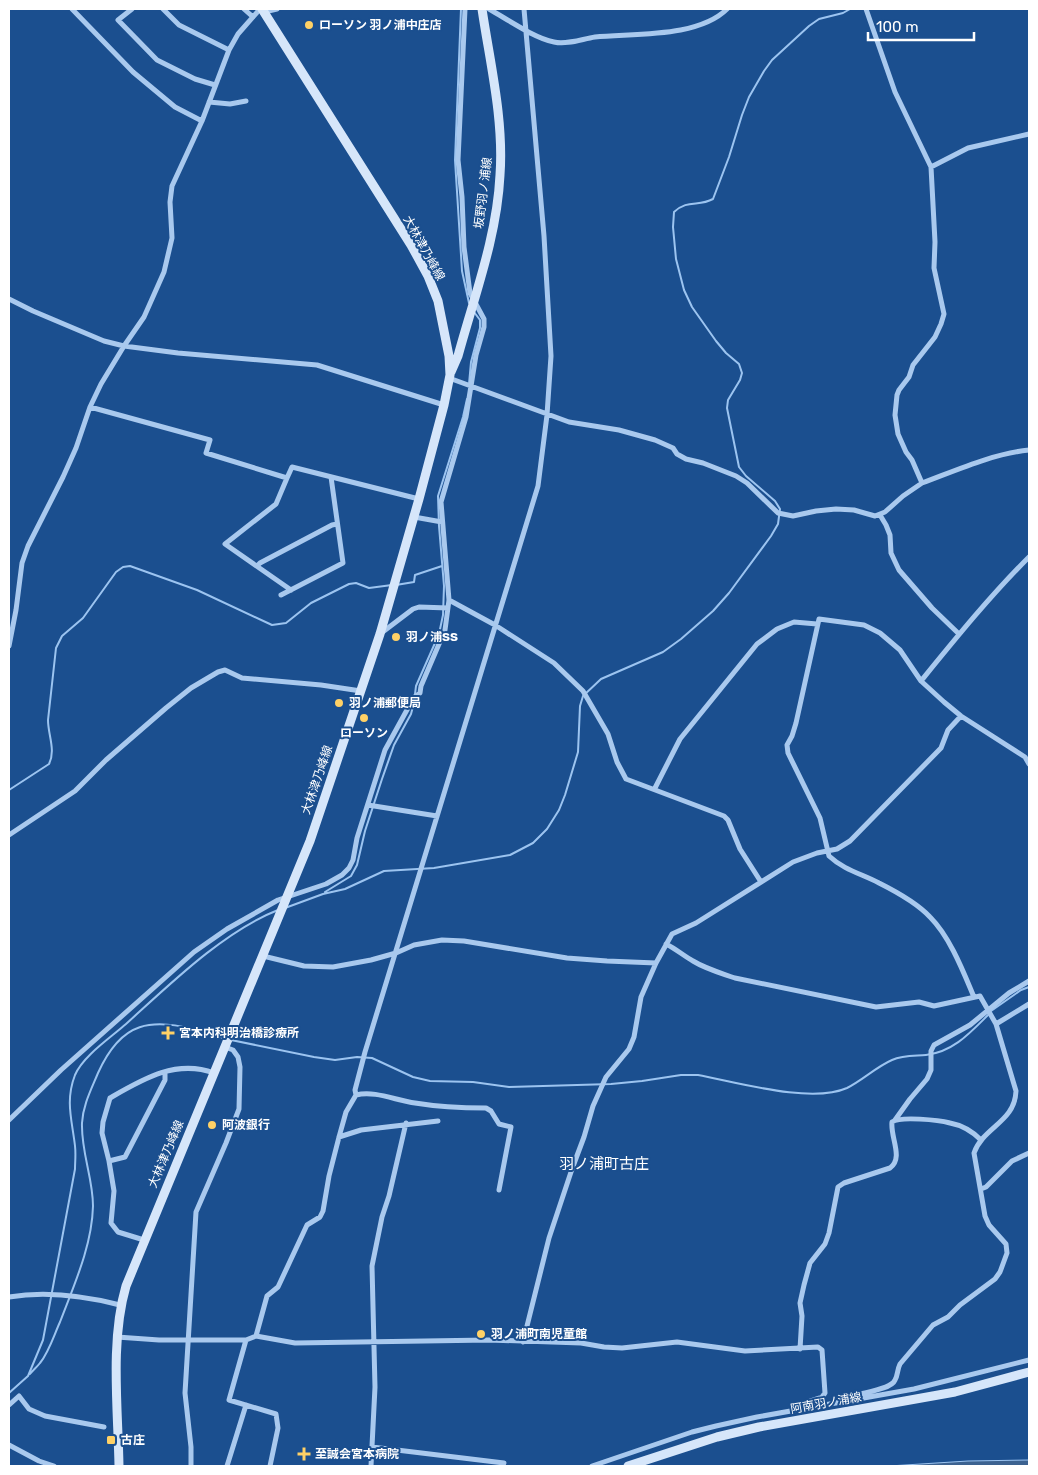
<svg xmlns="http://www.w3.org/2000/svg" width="1038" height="1475" viewBox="0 0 1038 1475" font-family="Rubik,'Noto Sans JP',sans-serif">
  <rect width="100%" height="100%" fill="#1b4f8f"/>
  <path fill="#3c6290" stroke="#9cc4f0" d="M 1029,1460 L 1029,1466 L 889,1466 L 968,1461 Z"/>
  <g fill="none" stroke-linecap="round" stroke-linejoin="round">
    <path stroke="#9cc4f0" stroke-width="2" d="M 461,9 L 455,160 L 462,271 L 469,303
      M 469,384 L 471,362 L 480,328 L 480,320 L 474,312
      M 396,585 L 414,582 L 415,575 L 442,566
      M 415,694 L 416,686 L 439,634 L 443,615 L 444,586 L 439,526 L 438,496 L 463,417 L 467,399
      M 9,790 L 49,764 C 56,750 48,735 48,720 L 56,648 L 62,636 L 83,618 L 116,572 L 123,567 L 130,566 L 197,590 L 272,625 L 286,623 L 311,603 L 349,584 L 356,583 L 369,588 L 392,585
      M 325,892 L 351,876 L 357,865 L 365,831 L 382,779 L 394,745 L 411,714 L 415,699
      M 285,908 L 323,894 L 345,889 L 384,871 L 434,868 L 510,855 L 533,843 L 547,829 L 559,810 L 565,795 L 578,752 L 580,706 L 583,696 L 601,679 L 663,652 L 681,639 L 713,611 L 729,593 L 771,536 L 778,524 L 780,509 L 775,501 L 746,476 L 739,467 L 727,408 L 728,400 L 740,380 L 742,373 L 739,364 L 726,353 L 716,341 L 692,307 L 684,290 L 676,259 L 673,227 L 674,212 C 688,199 698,207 713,199 L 729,157 L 742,115 L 749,97 L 764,71 L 772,60 L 809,26 L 819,19 L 843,13 L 850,9
      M 991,1011 L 1021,990 L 1029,987
      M 231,1040 L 314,1057 L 335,1060 L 357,1057 L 372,1058 L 413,1077 L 430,1081 L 473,1082 L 509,1087 L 611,1084 L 642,1081 L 681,1075 L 698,1075 C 736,1082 811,1104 847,1088 C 863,1080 876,1067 892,1060 C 903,1055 915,1056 926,1055 C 953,1052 970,1033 988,1015
      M 30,1374 C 33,1370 37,1367 40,1363 C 49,1352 54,1335 60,1322 C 74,1285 92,1246 93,1206 C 93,1178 81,1152 82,1123 C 83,1105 91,1090 98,1073 C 122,1020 150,1018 203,1031 C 210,1033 217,1036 224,1038
      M 9,1393 L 28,1376 L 43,1340 L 75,1169 C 75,1162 76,1154 75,1146 C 72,1120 65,1101 75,1075 C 83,1056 110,1038 126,1024 C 169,985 224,931 278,910"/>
    <path stroke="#a9c9ee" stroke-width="5" d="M 72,9 L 133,72 L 175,107 L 202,121
      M 132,9 L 118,20 L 157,60 L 195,79 L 215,85
      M 163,9 L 179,25 L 229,50
      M 244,9 L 253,17
      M 489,9 C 507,19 534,38 554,42 C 567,45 582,39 595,37 C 633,33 698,38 727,9
      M 264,12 L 277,9
      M 209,102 L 230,104 L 246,101
      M 931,167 L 968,148 L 1029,134
      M 9,299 L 33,311 L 104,341 L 124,346 L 178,353 L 317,365 L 444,405
      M 449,378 L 569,422 L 619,430 L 655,440 L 673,448 L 677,454 L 686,459 L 703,463 L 736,476 L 747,483 L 778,513 L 793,516 L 816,511 L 836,509 L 854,510 L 875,516 L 885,512 L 903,496 L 922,483 L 912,460 L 906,452 L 898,434 L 895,415 L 897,395 L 899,390 L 909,377 L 913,365 L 935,337 L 941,324 L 944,314 L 934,268 L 935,242 L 931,167 L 895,92 L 866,9
      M 90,407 L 210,440 L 206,453 L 287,478 L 292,467 L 419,499
      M 287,478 L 276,504 L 225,544 L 291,590
      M 922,483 C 957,470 992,454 1029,450
      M 880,515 L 886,525 L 890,535 L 891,553 L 899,570 L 932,608 L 959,634
      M 414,517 L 442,522
      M 257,566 L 260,563 L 332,525 L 337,524
      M 281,595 L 343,563 L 331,477
      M 449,600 L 495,625 L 554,663 L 583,691 L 608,734 L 617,762 L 626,779 L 724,816 L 728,820 L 740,849 L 761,882
      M 380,634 L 413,609 L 419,607 L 448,608
      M 9,646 L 16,610 L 22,563 L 28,546 L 63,477 L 76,448 L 90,407 L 101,384 L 124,346 L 144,317 L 164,272 L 172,238 L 170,202 L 172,186 L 202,121 L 229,50 L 238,34 L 260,9
      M 921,681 C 956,638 990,596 1029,557
      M 655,788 L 680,739 L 757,644 L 777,629 L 794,622 L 817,624
      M 368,805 L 437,816
      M 9,835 L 75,791 L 106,760 L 166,708 L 191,688 L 218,672 L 225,670 L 242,678 L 321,685 L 361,691
      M 666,944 C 676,949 684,956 693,961 C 706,969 721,973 735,978 L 876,1007 L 919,1002 L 934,1006 L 980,996 L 996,1024 L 1016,1091 C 1015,1122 983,1127 974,1153 L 985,1216 L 989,1225 L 1006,1244 L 1007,1253 L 1000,1272 L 995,1279 L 960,1305 L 948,1317 L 933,1325 L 900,1364 C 897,1370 898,1375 895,1380 C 892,1388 869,1392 861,1394 L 860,1400
      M 263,956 L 304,966 L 333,967 L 371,960 L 396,953 L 414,945 L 442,940 L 464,941 L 567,958 L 607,961 L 656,963
      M 974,997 C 963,971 950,937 930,917 C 917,903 897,892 879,883 C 862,874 844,870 829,856 L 820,818 L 788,753 L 787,745 L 792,736 L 796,723 L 819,619 L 864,625 L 880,633 L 900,650 L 921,681 L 944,702 L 961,716 L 1025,757 L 1029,764
      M 996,1024 L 1029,1004
      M 356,1095 L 355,1090 L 365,1052 L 538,486 L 547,415 L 551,356 L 544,236 L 524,9
      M 9,1120 L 61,1070 L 194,952 L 227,929 L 278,900 L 326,884 L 342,875 L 349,868 L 353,860 L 357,838 L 385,750 L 408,708 L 409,701 L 420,693 L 421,686 L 445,630 L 449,600 L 441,502 L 466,417 L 476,355 L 484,327 L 484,319 L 470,293 L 464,247 L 462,197 L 458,160 L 465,9
      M 895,1120 L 910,1099 L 927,1079 L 931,1070 L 931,1051 L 934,1045 L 970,1025 L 1009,993 L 1029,981
      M 339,1137 L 361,1130 L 438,1121
      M 109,1161 L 102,1133 L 103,1122 L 110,1098 C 143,1079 176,1059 214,1073
      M 981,1189 L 986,1187 L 1012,1161 L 1029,1153
      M 144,1240 L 118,1232 L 111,1223 L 114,1191 L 109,1161 L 125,1157 L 165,1080 L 165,1072
      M 9,1297 C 45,1291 85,1296 120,1305
      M 256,1336 L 267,1296 L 278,1287 L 307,1225 L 320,1217 L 323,1211 L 329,1176 L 339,1137 L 346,1112 L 356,1095 C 375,1090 397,1101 415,1103 C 439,1107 462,1108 486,1108 L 491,1111 L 499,1124 L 511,1127 L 499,1190
      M 117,1337 L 159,1340 L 246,1340 L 256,1336 L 295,1343 L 489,1340 L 581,1343 L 604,1347 L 622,1348 L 677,1342 L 745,1351 L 818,1347 L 822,1350 L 825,1393 L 822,1397 L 807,1402 L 807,1408
      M 246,1340 L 229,1400 L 276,1414 L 278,1428 L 270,1466
      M 523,1342 L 549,1238 L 572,1169 L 584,1137 L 593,1106 L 606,1077 L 629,1049 L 634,1037 L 641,997 L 656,963 L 672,934 L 696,923 L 793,862 L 817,853 L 837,849 L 850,841 L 941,748 L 948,730 L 961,716
      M 800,1349 L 802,1316 L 800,1303 L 804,1285 L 810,1263 L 825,1244 L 829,1233 L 838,1187 L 844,1183 L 890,1168 C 904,1158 890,1137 892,1122 C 900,1116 939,1120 950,1123 C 961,1125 973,1132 981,1140
      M 9,1405 L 19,1396 L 29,1409 L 45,1416 L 104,1427
      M 9,1445 L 39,1461 L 54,1466
      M 372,1447 L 504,1463
      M 191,1466 L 191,1447 L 185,1393 L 196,1212 L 226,1143 L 239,1109 L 240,1067 L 238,1057 L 233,1050 L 225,1047
      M 227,1466 L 246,1405
      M 371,1466 L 375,1387 L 372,1266 L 382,1217 L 389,1196 L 406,1123
      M 592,1466 L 692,1432 L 716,1426 L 757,1417 L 914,1389 L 1029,1360"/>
    <path stroke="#d6e6fa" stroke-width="9" d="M 451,372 L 458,356 C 474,297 497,237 500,175 C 504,120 490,63 482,9
      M 119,1466 C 118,1408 110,1341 126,1286 L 310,841 L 380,634 L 419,499 L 444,405 L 450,375 L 449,356 L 438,301 L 428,276 L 411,245 L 262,9
      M 628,1466 L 717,1437 L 759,1427 L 955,1392 L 1029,1372"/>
  </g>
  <g fill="#ffd166" stroke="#1b4f8f" stroke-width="2">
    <circle cx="309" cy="25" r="5"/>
    <circle cx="396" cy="637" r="5"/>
    <circle cx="339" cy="703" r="5"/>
    <circle cx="364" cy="718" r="5"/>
    <path d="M165.5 1025.5h5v5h5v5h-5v5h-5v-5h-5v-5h5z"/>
    <circle cx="212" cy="1125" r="5"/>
    <circle cx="481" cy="1334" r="5"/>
    <rect x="106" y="1435" width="10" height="10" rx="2.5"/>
    <path d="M301.5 1446.5h5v5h5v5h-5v5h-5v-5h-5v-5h5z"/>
  </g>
  <g text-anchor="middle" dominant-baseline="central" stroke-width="4" stroke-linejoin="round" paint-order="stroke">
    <g font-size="12" font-weight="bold" fill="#fff" stroke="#1b4f8f" text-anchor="start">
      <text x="319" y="25">ローソン 羽ノ浦中庄店</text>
      <text x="406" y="637">羽ノ浦SS</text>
      <text x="349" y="703">羽ノ浦郵便局</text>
      <text x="364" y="733" text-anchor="middle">ローソン</text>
      <text x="179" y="1033">宮本内科明治橋診療所</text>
      <text x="222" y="1125">阿波銀行</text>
      <text x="491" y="1334">羽ノ浦町南児童館</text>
      <text x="121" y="1440">古庄</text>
      <text x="315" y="1454">至誠会宮本病院</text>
    </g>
    <g font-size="12" fill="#fff" stroke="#1b4f8f">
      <text transform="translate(483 193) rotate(-83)">坂野羽ノ浦線</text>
      <text transform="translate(424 248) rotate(61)">大林津乃峰線</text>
      <text transform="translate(317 780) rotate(-71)">大林津乃峰線</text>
      <text transform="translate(166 1154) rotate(-67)">大林津乃峰線</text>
      <text transform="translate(826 1403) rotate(-10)">阿南羽ノ浦線</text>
    </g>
    <g font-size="15" fill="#fff" stroke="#1b4f8f">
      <text x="604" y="1164">羽ノ浦町古庄</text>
    </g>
  </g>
  <rect width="1038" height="1475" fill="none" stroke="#ffffff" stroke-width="20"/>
  <path d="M868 32v8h106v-8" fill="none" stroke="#ffffff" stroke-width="2.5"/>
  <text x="876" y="32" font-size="15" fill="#ffffff" stroke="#1b4f8f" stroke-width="4" paint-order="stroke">100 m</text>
</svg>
